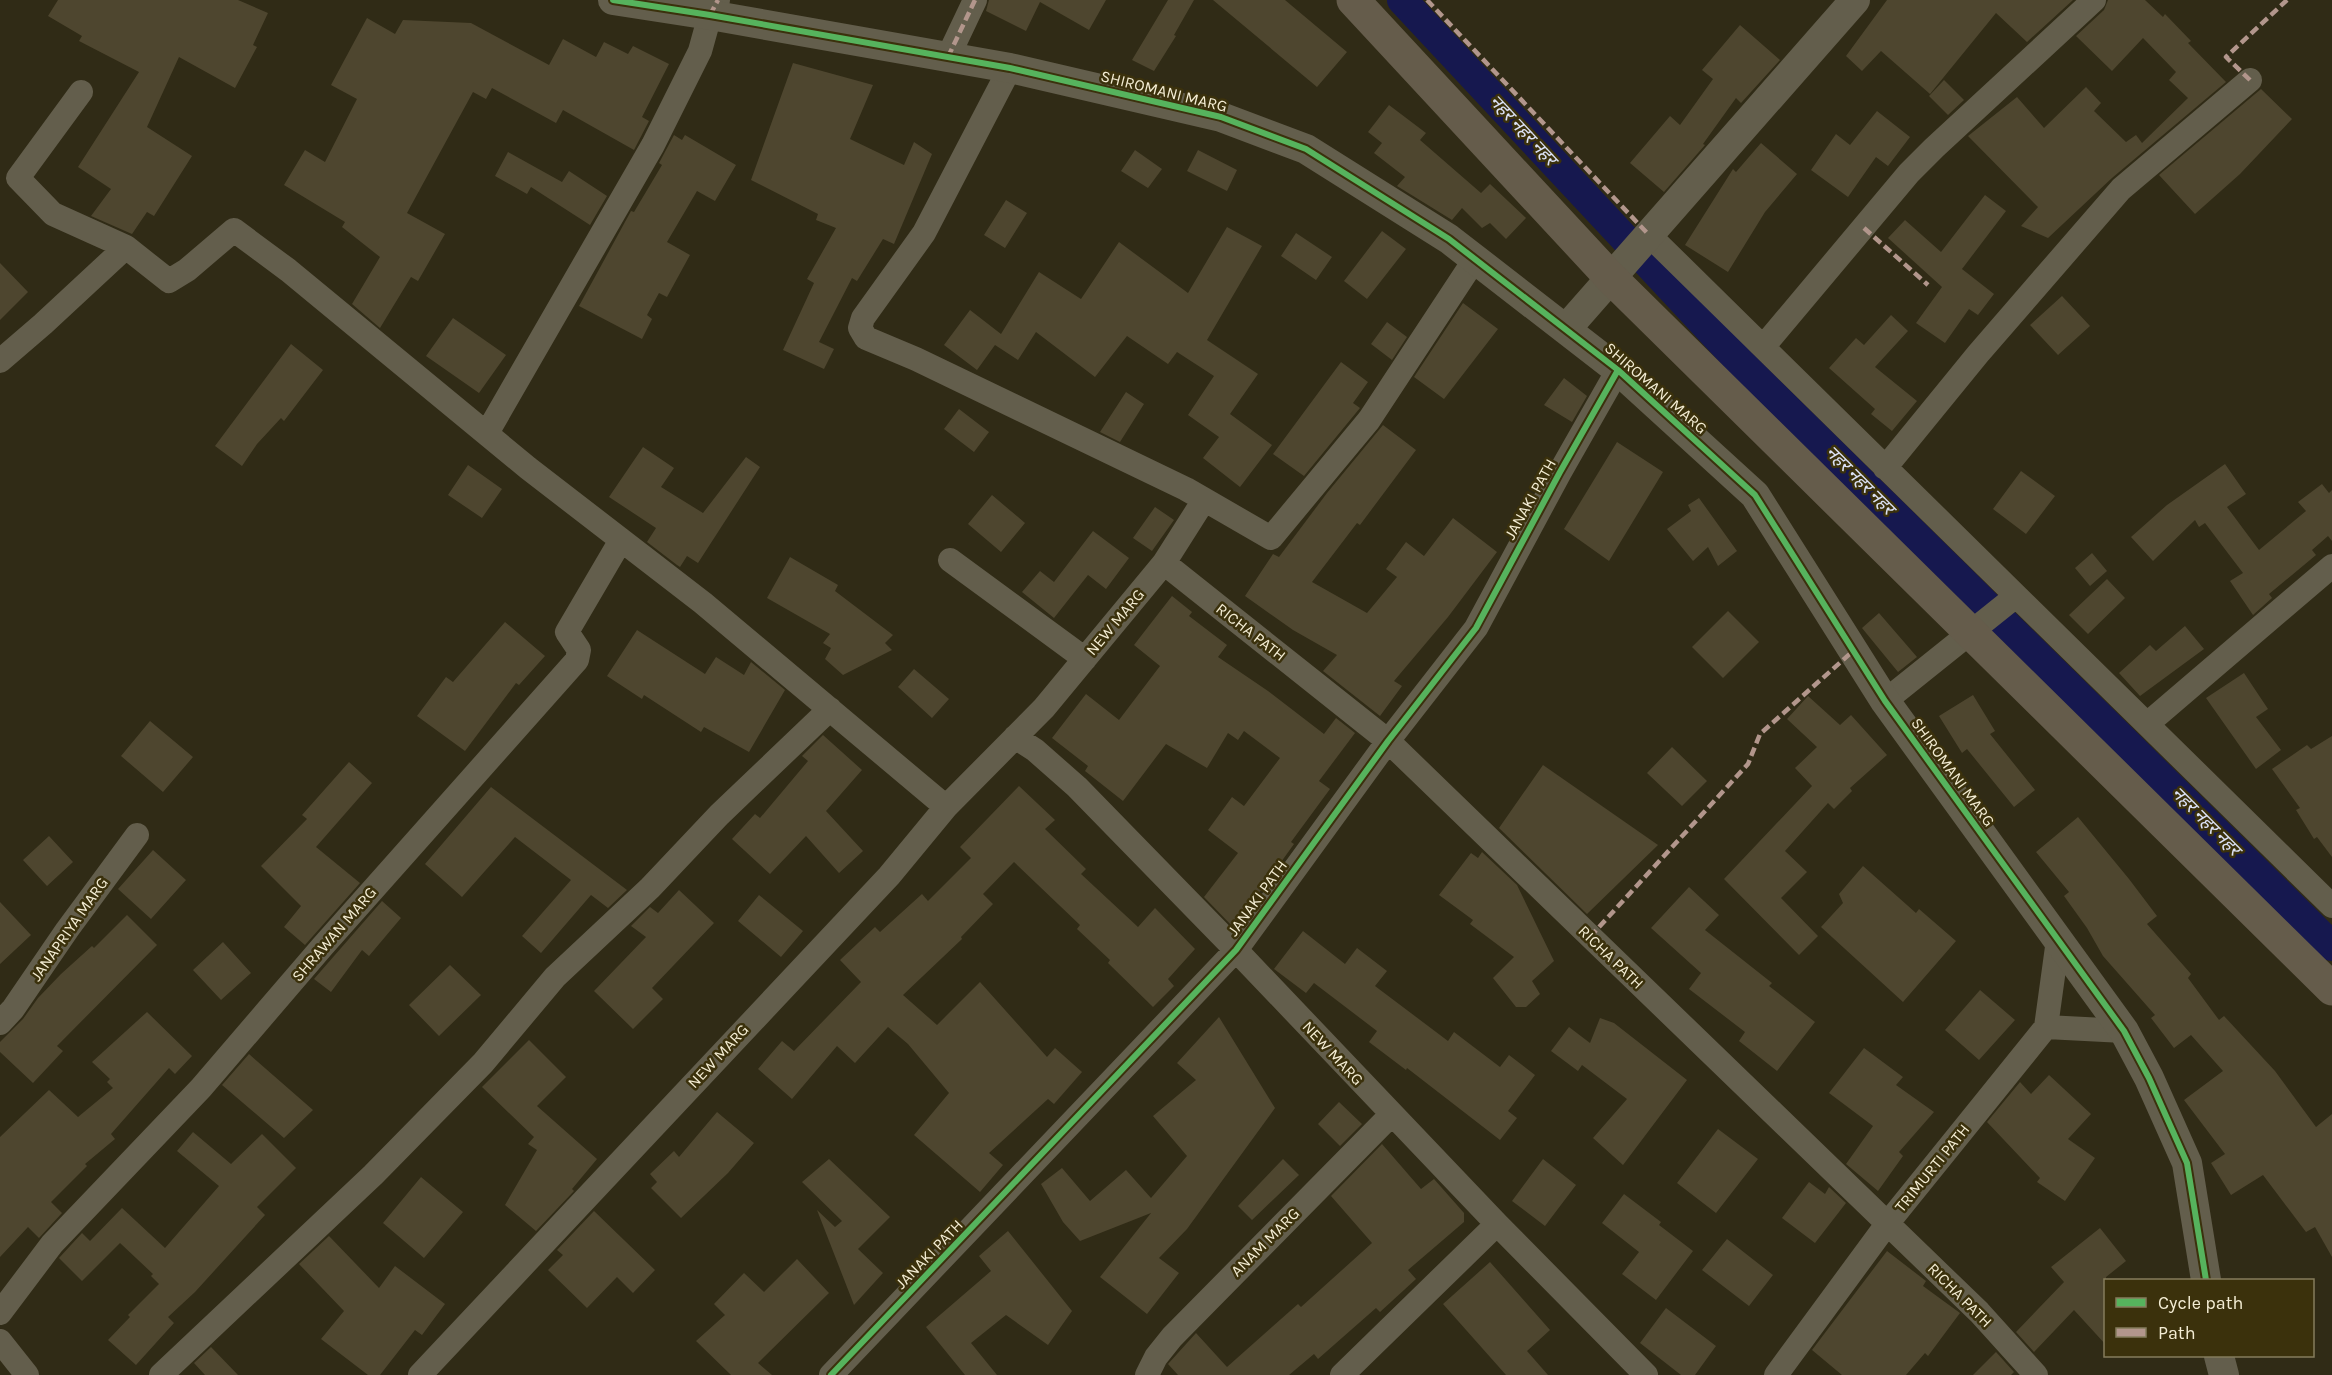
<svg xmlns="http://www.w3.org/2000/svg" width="2332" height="1375" viewBox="0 0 2332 1375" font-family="Karla,'Noto Sans Devanagari',sans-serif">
  <rect width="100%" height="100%" fill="#302b16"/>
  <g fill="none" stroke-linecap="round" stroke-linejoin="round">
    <path stroke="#16184f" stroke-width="30" d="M 1402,0 L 1740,362 L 2332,946"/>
  </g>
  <path fill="#4e462f" d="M 58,0 L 238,0 L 268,13 L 253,45 L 257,47 L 235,88 L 179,57 L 147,127 L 192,156 L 154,216 L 147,212 L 132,234 L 91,216 L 111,189 L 78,167 L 139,72 L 79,41 L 82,36 L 48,16 Z
    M 989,0 L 1106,0 L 1089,30 L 1040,2 L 1026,31 L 986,11 Z
    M 1168,0 L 1194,0 L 1174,35 L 1176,36 L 1154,71 L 1132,60 Z
    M 1213,0 L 1285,0 L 1347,52 L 1317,87 Z
    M 1887,0 L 2073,0 L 2027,42 L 1996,13 L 1930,94 L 1881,51 L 1862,71 L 1846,56 Z
    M 2108,0 L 2145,0 L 2163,17 L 2165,14 L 2191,41 L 2188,43 L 2226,82 L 2112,178 L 2048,238 L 2021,226 L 2038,207 L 1968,136 L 2017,97 L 2044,128 L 2086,87 L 2101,103 L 2094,111 L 2126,142 L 2136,135 L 2142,143 L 2188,98 L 2169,80 L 2176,72 L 2143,38 L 2112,71 L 2076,36 L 2104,10 Z
    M 367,18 L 395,34 L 403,20 L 471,23 L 549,65 L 563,39 L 596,57 L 604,42 L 628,54 L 633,46 L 669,64 L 642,117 L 649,121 L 634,150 L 563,110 L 556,123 L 492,88 L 486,99 L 473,92 L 407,213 L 445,234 L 418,281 L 411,277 L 380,328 L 352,304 L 380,257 L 342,227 L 345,222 L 284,185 L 305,150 L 325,162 L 357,99 L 331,85 Z
    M 1740,25 L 1780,60 L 1741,103 L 1736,98 L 1703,144 L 1705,145 L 1664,192 L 1630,163 L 1670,116 L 1680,125 L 1713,79 L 1702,70 Z
    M 793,63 L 873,85 L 850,139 L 904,165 L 914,142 L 932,154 L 894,244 L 883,239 L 857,281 L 852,278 L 819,342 L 834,349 L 824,369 L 783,350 L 814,283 L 807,279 L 836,228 L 816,220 L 818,214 L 751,180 Z
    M 1944,80 L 1964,100 L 1948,115 L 1929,96 Z
    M 2261,89 L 2292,119 L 2240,174 L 2195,214 L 2159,175 Z
    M 1389,105 L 1426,133 L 1420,140 L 1481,193 L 1490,184 L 1526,218 L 1506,239 L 1490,223 L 1482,228 L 1462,208 L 1452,220 L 1397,186 L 1405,177 L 1374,153 L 1382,143 L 1368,132 Z
    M 1877,111 L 1910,137 L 1888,166 L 1876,157 L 1848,197 L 1811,170 L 1836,134 L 1850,145 Z
    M 674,135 L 682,140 L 685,135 L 736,165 L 715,201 L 697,191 L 667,242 L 690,255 L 667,297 L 659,293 L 647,315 L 652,319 L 642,339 L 579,306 L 631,211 L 634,212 L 662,165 L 659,163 Z
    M 1761,143 L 1797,174 L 1765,212 L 1728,272 L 1685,245 L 1733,169 L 1736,172 Z
    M 1135,150 L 1162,169 L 1148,188 L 1121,171 Z
    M 1198,150 L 1237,170 L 1227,191 L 1187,171 Z
    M 508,152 L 562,182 L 569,171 L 607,196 L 590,225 L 531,187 L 527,194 L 495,176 Z
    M 1985,195 L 2006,211 L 1962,269 L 1994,294 L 1978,315 L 1969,309 L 1945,343 L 1916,323 L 1942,287 L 1888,238 L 1905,220 L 1941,252 Z
    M 1006,200 L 1027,213 L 1005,248 L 984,235 Z
    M 1227,227 L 1262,246 L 1207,340 L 1258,374 L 1230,414 L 1272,445 L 1240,487 L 1203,458 L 1219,437 L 1188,415 L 1214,376 L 1177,352 L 1168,364 L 1127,336 L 1095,377 L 1036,332 L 1018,360 L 995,345 L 977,370 L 944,345 L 970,310 L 1001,334 L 1039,272 L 1081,299 L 1119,242 L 1188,293 Z
    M 1382,231 L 1406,249 L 1367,299 L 1344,281 Z
    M 1296,233 L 1332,257 L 1316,280 L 1281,256 Z
    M 0,263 L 28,292 L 0,320 Z
    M 2062,296 L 2090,326 L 2058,355 L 2030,325 Z
    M 1463,303 L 1498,329 L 1444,399 L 1414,377 Z
    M 1891,315 L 1908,331 L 1875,367 L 1917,401 L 1892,431 L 1871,414 L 1875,409 L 1829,368 L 1856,338 L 1864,345 Z
    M 453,318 L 506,355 L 479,393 L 426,356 Z
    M 1387,322 L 1407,337 L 1392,360 L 1371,344 Z
    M 291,344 L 323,370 L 284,421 L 281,418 L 257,444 L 242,466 L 215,446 Z
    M 1341,362 L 1368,382 L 1353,403 L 1360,408 L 1304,476 L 1273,454 Z
    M 1564,378 L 1587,396 L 1572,422 L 1544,405 Z
    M 1126,392 L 1144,404 L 1120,442 L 1100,432 Z
    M 959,409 L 989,432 L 974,452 L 944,429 Z
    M 1383,425 L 1416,450 L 1360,525 L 1357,523 L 1312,582 L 1367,613 L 1397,577 L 1386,569 L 1406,542 L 1424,556 L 1453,518 L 1497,552 L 1448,617 L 1394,681 L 1402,686 L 1380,716 L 1323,671 L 1337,655 L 1293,630 L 1245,596 L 1273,554 L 1279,557 L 1327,493 Z
    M 1617,442 L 1663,472 L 1609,561 L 1564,529 Z
    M 643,447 L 674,468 L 661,487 L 703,513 L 746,457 L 760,467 L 698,563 L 687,556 L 680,567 L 677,565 L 647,542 L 656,528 L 609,497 Z
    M 2225,464 L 2246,494 L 2227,507 L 2259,550 L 2306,511 L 2298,502 L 2322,484 L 2329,493 L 2332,490 L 2332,541 L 2328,536 L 2312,550 L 2316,555 L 2269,594 L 2272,598 L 2253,615 L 2230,581 L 2243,573 L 2205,523 L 2199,527 L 2195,520 L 2153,561 L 2131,537 L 2167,505 Z
    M 468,465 L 502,489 L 482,518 L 448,495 Z
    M 2021,471 L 2055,496 L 2026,534 L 1993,509 Z
    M 992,495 L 1025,523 L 1001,552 L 968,524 Z
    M 1699,498 L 1737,551 L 1718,566 L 1708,547 L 1693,561 L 1667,529 L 1691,511 L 1688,505 Z
    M 1155,507 L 1174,520 L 1152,551 L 1133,538 Z
    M 1093,531 L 1129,558 L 1106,589 L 1088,575 L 1054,618 L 1022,592 L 1040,571 L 1054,582 Z
    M 2092,553 L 2107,571 L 2090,586 L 2075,568 Z
    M 790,557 L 838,585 L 835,591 L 893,635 L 885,643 L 892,650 L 843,675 L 825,659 L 831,648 L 823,643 L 830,634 L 767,598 Z
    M 2107,579 L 2125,598 L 2088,634 L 2069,615 Z
    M 1172,596 L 1192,612 L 1189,616 L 1227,645 L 1218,657 L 1268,691 L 1324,734 L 1336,718 L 1355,733 L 1319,781 L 1330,789 L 1291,842 L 1294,844 L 1234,928 L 1204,897 L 1238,853 L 1208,830 L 1232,797 L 1244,806 L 1280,758 L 1244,731 L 1238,740 L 1228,733 L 1207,768 L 1166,744 L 1123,801 L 1085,771 L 1088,766 L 1052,738 L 1086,694 L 1119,720 L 1160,666 L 1134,645 Z
    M 1728,611 L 1759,642 L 1723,678 L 1692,647 Z
    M 1879,613 L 1917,657 L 1898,672 L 1862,628 Z
    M 505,622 L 545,656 L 519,685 L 516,683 L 465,751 L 417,716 L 446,677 L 453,682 Z
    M 2185,626 L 2204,649 L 2140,696 L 2119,673 L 2150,645 L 2156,651 Z
    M 637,630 L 705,674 L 716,657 L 744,675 L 751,662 L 785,690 L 749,752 L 704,727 L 701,732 L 644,695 L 642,699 L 607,676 Z
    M 914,669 L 949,699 L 932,718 L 898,687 Z
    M 2244,673 L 2268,709 L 2256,717 L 2281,750 L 2256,769 L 2206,698 Z
    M 1973,695 L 1995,731 L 1990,734 L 2035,790 L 2014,807 L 1967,749 L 1962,753 L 1939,716 Z
    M 1808,696 L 1840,725 L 1851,715 L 1887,755 L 1850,788 L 1852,791 L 1834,809 L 1828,803 L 1785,851 L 1807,872 L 1781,898 L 1818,936 L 1799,955 L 1724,879 L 1812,786 L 1795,768 L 1817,747 L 1787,719 Z
    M 150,721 L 193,757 L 163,792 L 121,756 Z
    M 823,735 L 862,770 L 826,811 L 863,851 L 839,873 L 806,836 L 770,874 L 732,839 L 755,814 L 760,818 L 808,761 L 802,756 Z
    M 2332,736 L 2332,857 L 2317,837 L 2314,839 L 2296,810 L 2300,808 L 2272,769 L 2307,745 L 2311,749 Z
    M 1672,747 L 1707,781 L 1682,806 L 1647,773 Z
    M 349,762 L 372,783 L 316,847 L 360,883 L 305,945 L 284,927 L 301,906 L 261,866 L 307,819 L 302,815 Z
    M 1543,765 L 1658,845 L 1587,914 L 1499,828 Z
    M 1019,786 L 1055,820 L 1045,829 L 1086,869 L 1081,874 L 1138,927 L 1155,908 L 1195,949 L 1168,979 L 1174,986 L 1153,1007 L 1108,963 L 1110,960 L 1077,929 L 1080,925 L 1014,862 L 983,894 L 993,904 L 961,937 L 962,939 L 903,995 L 937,1025 L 980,982 L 1047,1057 L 1055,1048 L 1082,1072 L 1054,1104 L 1048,1099 L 989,1153 L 1003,1165 L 980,1192 L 914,1135 L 949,1093 L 908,1044 L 888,1027 L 855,1063 L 837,1046 L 792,1099 L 758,1069 L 782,1041 L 794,1051 L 861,982 L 840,960 L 875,927 L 880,932 L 922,894 L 928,901 L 971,858 L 960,847 Z
    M 491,787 L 627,890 L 608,908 L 591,895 L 541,953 L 522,936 L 571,880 L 515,837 L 462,897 L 425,864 Z
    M 2078,817 L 2129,879 L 2157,916 L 2147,924 L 2191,974 L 2188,978 L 2219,1020 L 2224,1016 L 2275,1071 L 2316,1127 L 2332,1114 L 2332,1257 L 2315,1227 L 2306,1232 L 2263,1175 L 2231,1195 L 2211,1163 L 2225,1154 L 2184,1100 L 2223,1071 L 2191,1035 L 2174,1048 L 2151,1018 L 2155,1015 L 2103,956 L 2087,928 L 2064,896 L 2069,892 L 2036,852 Z
    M 49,836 L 73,862 L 47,886 L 23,860 Z
    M 153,850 L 186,880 L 151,919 L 118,889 Z
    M 1482,852 L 1517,885 L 1554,961 L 1532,981 L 1540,994 L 1526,1007 L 1516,1007 L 1493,978 L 1514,957 L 1470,924 L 1473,920 L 1439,895 L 1471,853 L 1478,858 Z
    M 1863,866 L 1916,913 L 1919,909 L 1956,941 L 1903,1002 L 1821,927 L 1843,903 L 1839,894 Z
    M 1689,887 L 1719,915 L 1705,930 L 1772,983 L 1769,986 L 1815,1022 L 1777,1071 L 1739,1041 L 1745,1032 L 1689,989 L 1701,973 L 1651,928 Z
    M 679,890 L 714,923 L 652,988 L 663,999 L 633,1029 L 594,991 L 646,937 L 631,926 L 650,907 L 658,913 Z
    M 759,895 L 803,931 L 781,957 L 738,921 Z
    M 382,901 L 401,918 L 369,956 L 362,950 L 331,992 L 314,979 Z
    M 0,902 L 31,935 L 0,964 Z
    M 127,915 L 157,945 L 57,1046 L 63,1051 L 33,1083 L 0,1052 L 0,1042 L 23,1019 L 38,998 L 61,974 L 92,946 L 94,948 Z
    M 1303,931 L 1345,964 L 1357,948 L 1387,971 L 1375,986 L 1448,1041 L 1454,1032 L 1500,1067 L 1509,1055 L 1535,1075 L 1508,1111 L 1517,1118 L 1500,1140 L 1407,1068 L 1406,1070 L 1369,1042 L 1377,1031 L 1314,983 L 1306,993 L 1274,969 Z
    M 223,942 L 251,973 L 221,1000 L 193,970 Z
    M 450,965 L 481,995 L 439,1036 L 409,1005 Z
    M 1980,990 L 2015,1020 L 1979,1060 L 1945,1030 Z
    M 147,1012 L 192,1056 L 175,1074 L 169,1068 L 111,1134 L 115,1139 L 85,1164 L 87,1166 L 51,1202 L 62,1213 L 39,1238 L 28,1227 L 0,1257 L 0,1137 L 49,1090 L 78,1117 L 113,1088 L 107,1082 L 110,1079 L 92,1062 Z
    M 1219,1017 L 1275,1108 L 1187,1229 L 1159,1258 L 1179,1273 L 1147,1314 L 1100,1277 L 1151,1213 L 1080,1241 L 1063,1222 L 1041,1184 L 1062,1168 L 1090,1201 L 1126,1170 L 1151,1198 L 1187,1156 L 1153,1116 L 1196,1080 L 1177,1063 Z
    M 1600,1018 L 1614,1023 L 1687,1080 L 1623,1165 L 1593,1138 L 1627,1099 L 1582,1065 L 1578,1071 L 1551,1051 L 1569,1027 L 1590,1043 Z
    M 529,1040 L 566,1077 L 537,1106 L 597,1159 L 572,1189 L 574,1191 L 536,1231 L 505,1205 L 537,1150 L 528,1144 L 534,1137 L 482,1087 Z
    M 1864,1048 L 1903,1077 L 1896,1085 L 1934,1112 L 1899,1152 L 1903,1156 L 1878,1191 L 1846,1164 L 1873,1126 L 1829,1093 Z
    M 249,1054 L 313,1110 L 284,1138 L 222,1085 Z
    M 2049,1075 L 2091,1114 L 2068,1139 L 2095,1158 L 2065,1201 L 2037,1182 L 2040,1178 L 1987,1122 L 2020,1082 L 2031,1094 Z
    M 1339,1102 L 1362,1124 L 1340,1146 L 1318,1124 Z
    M 717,1112 L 754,1143 L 728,1173 L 681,1218 L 651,1188 L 657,1182 L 650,1174 L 674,1151 L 679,1157 Z
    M 1718,1129 L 1758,1159 L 1716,1213 L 1677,1183 Z
    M 193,1132 L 231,1164 L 262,1134 L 296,1168 L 257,1207 L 265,1215 L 195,1292 L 168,1317 L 174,1323 L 136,1365 L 108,1340 L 130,1317 L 128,1315 L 159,1284 L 151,1276 L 153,1274 L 120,1243 L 82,1281 L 59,1258 L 82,1233 L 90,1241 L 122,1208 L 165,1248 L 219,1186 L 177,1151 Z
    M 1382,1144 L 1421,1189 L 1434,1179 L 1464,1213 L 1464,1222 L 1408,1270 L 1416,1279 L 1380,1312 L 1376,1308 L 1318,1359 L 1314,1354 L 1289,1375 L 1178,1375 L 1168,1364 L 1196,1333 L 1227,1367 L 1298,1304 L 1301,1307 L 1372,1243 L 1331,1196 Z
    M 829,1159 L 890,1217 L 858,1249 L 883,1273 L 854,1305 L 817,1210 L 835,1227 L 842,1221 L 802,1182 Z
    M 1283,1159 L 1299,1175 L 1252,1220 L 1238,1206 Z
    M 1543,1159 L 1576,1185 L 1545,1226 L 1512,1201 Z
    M 421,1177 L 463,1212 L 424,1258 L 383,1223 Z
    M 1809,1182 L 1825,1194 L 1829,1187 L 1846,1203 L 1815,1243 L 1782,1218 Z
    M 1624,1194 L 1661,1222 L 1659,1225 L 1693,1251 L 1656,1300 L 1622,1274 L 1639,1252 L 1602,1223 Z
    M 594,1211 L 655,1270 L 633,1293 L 617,1277 L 587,1308 L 548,1270 L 563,1255 L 557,1250 Z
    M 2100,1228 L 2126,1261 L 2106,1277 L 2106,1345 L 2074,1310 L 2034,1352 L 2016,1332 L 2064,1282 L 2051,1267 Z
    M 1008,1231 L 1072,1311 L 1048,1345 L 1006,1315 L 971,1343 L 997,1375 L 965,1375 L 926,1327 L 991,1271 L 979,1256 Z
    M 329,1236 L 379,1288 L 395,1266 L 445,1304 L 422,1335 L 415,1330 L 380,1375 L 368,1375 L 321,1339 L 344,1311 L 299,1264 Z
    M 1727,1239 L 1773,1275 L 1749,1306 L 1702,1270 Z
    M 1887,1251 L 1926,1281 L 1923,1286 L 1960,1313 L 1928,1356 L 1925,1353 L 1906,1375 L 1842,1375 L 1812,1350 Z
    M 797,1259 L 829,1293 L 758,1363 L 772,1375 L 731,1375 L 696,1341 L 725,1315 L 714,1304 L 744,1273 L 764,1292 Z
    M 1490,1262 L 1550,1330 L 1527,1351 L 1548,1375 L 1506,1375 L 1443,1304 Z
    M 1666,1308 L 1716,1346 L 1695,1375 L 1681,1375 L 1640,1343 Z
    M 211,1347 L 238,1375 L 205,1375 L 194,1363 Z
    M 1996,1352 L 2014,1372 L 2011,1375 L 1973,1375 Z"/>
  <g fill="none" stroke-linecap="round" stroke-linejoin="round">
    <path stroke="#635e4c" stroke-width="24" d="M 948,57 L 975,0
      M 1010,68 L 924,233 L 863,318 L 860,328 L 866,338 L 916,359 L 1186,489 L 1271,538 L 1369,420 L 1475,259
      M 1649,235 L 2332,906
      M 126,247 L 169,281 L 187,270 L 234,230 L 288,270 L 528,468 L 703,603 L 946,807
      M 1763,347 L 1909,173 L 1934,148 L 2094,0
      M 0,361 L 43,324 L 126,247 L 53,214 L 18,178 L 81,92
      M 487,433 L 653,145 L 700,51 L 710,15 L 718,0
      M 1885,468 L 1978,354 L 2121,189 L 2250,80
      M 950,560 L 1085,659
      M 1164,563 L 1388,741 L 1979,1312 L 2036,1375
      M 1885,701 L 2016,596
      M 2147,724 L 2332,566
      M 1015,737 L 1035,750 L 1077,787 L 1236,950 L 1497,1224 L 1646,1375
      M 0,1023 L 13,1009 L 67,930 L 137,835
      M 2046,1027 L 2058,940
      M 0,1313 L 52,1244 L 201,1088 L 322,947 L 577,660 L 579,650 L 567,632 L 621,540
      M 0,1341 L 27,1375
      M 161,1375 L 373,1175 L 483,1063 L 555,977 L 650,888 L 719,815 L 830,709
      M 420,1375 L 889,876 L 946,807 L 1044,708 L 1164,563 L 1204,500
      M 831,1375 L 1236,950 L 1388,741 L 1476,628 L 1560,472 L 1618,370
      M 1147,1375 L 1156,1357 L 1172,1337 L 1391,1115
      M 1342,1375 L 1497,1224
      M 1776,1375 L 1887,1224 L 2046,1027 L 2124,1031"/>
    <path stroke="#635e4c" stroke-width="30" d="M 613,0 L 710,15 L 1010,68 L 1221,117 L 1306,149 L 1449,239 L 1618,370 L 1755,495 L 1885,701 L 2124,1031 L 2149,1078 L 2187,1163 L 2206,1280
      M 1566,329 L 1855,0
      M 2219,1356 L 2224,1375"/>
    <path stroke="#655c4b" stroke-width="33" d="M 1353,0 L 1611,278 L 2332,989"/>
    <path stroke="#b2968c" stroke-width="4.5" stroke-dasharray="9 4.5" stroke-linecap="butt" d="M 1427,0 L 1649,235
      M 710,15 L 718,0
      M 948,57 L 975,0
      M 2250,80 L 2226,57 L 2287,0
      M 1864,228 L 1928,285
      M 1590,937 L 1748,764 L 1760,734 L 1853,651"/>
    <defs>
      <path id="cycleway" d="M 613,0 L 710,15 L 1010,68 L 1221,117 L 1306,149 L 1449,239 L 1618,370 L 1755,495 L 1885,701 L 2124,1031 L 2149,1078 L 2187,1163 L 2206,1280
        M 831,1375 L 1236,950 L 1388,741 L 1476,628 L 1560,472 L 1618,370"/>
    </defs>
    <use href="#cycleway" stroke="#3b310c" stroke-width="10"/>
    <use href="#cycleway" stroke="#56b35d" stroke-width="6"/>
  </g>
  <g text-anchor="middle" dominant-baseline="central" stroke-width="5" stroke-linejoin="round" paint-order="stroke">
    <g font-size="16" fill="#f4edd4" stroke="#3b310c">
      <text transform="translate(1164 91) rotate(14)">SHIROMANI MARG</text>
      <text transform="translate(1656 388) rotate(41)">SHIROMANI MARG</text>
      <text transform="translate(1530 499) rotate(-61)">JANAKI PATH</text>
      <text transform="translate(1115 622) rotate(-50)">NEW MARG</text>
      <text transform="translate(1251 632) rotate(38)">RICHA PATH</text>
      <text transform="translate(1953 772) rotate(54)">SHIROMANI MARG</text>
      <text transform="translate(1257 898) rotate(-54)">JANAKI PATH</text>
      <text transform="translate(69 929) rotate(-55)">JANAPRIYA MARG</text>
      <text transform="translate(334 934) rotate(-49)">SHRAWAN MARG</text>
      <text transform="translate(1611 957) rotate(44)">RICHA PATH</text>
      <text transform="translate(1333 1053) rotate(47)">NEW MARG</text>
      <text transform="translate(718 1056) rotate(-47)">NEW MARG</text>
      <text transform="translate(1932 1168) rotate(-51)">TRIMURTI PATH</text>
      <text transform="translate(1265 1242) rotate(-45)">ANAM MARG</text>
      <text transform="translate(929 1254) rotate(-46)">JANAKI PATH</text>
      <text transform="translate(1960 1295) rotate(45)">RICHA PATH</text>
    </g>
    <g font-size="18" font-style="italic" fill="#dce2f6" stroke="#3b310c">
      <text transform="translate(1523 130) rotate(47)">नहर नहर नहर</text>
      <text transform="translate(1860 480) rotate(45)">नहर नहर नहर</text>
      <text transform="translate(2206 821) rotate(45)">नहर नहर नहर</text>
    </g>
  </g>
  <rect x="2104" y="1279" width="210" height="78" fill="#3b310c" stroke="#857c5c" stroke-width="1.5"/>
  <rect x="2116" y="1298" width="30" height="9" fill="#56b35d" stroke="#857c5c" stroke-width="1.5"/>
  <text x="2158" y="1309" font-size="18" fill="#f4edd4">Cycle path</text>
  <rect x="2116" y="1328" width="30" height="9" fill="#b2968c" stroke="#857c5c" stroke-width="1.5"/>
  <text x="2158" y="1339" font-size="18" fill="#f4edd4">Path</text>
</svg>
